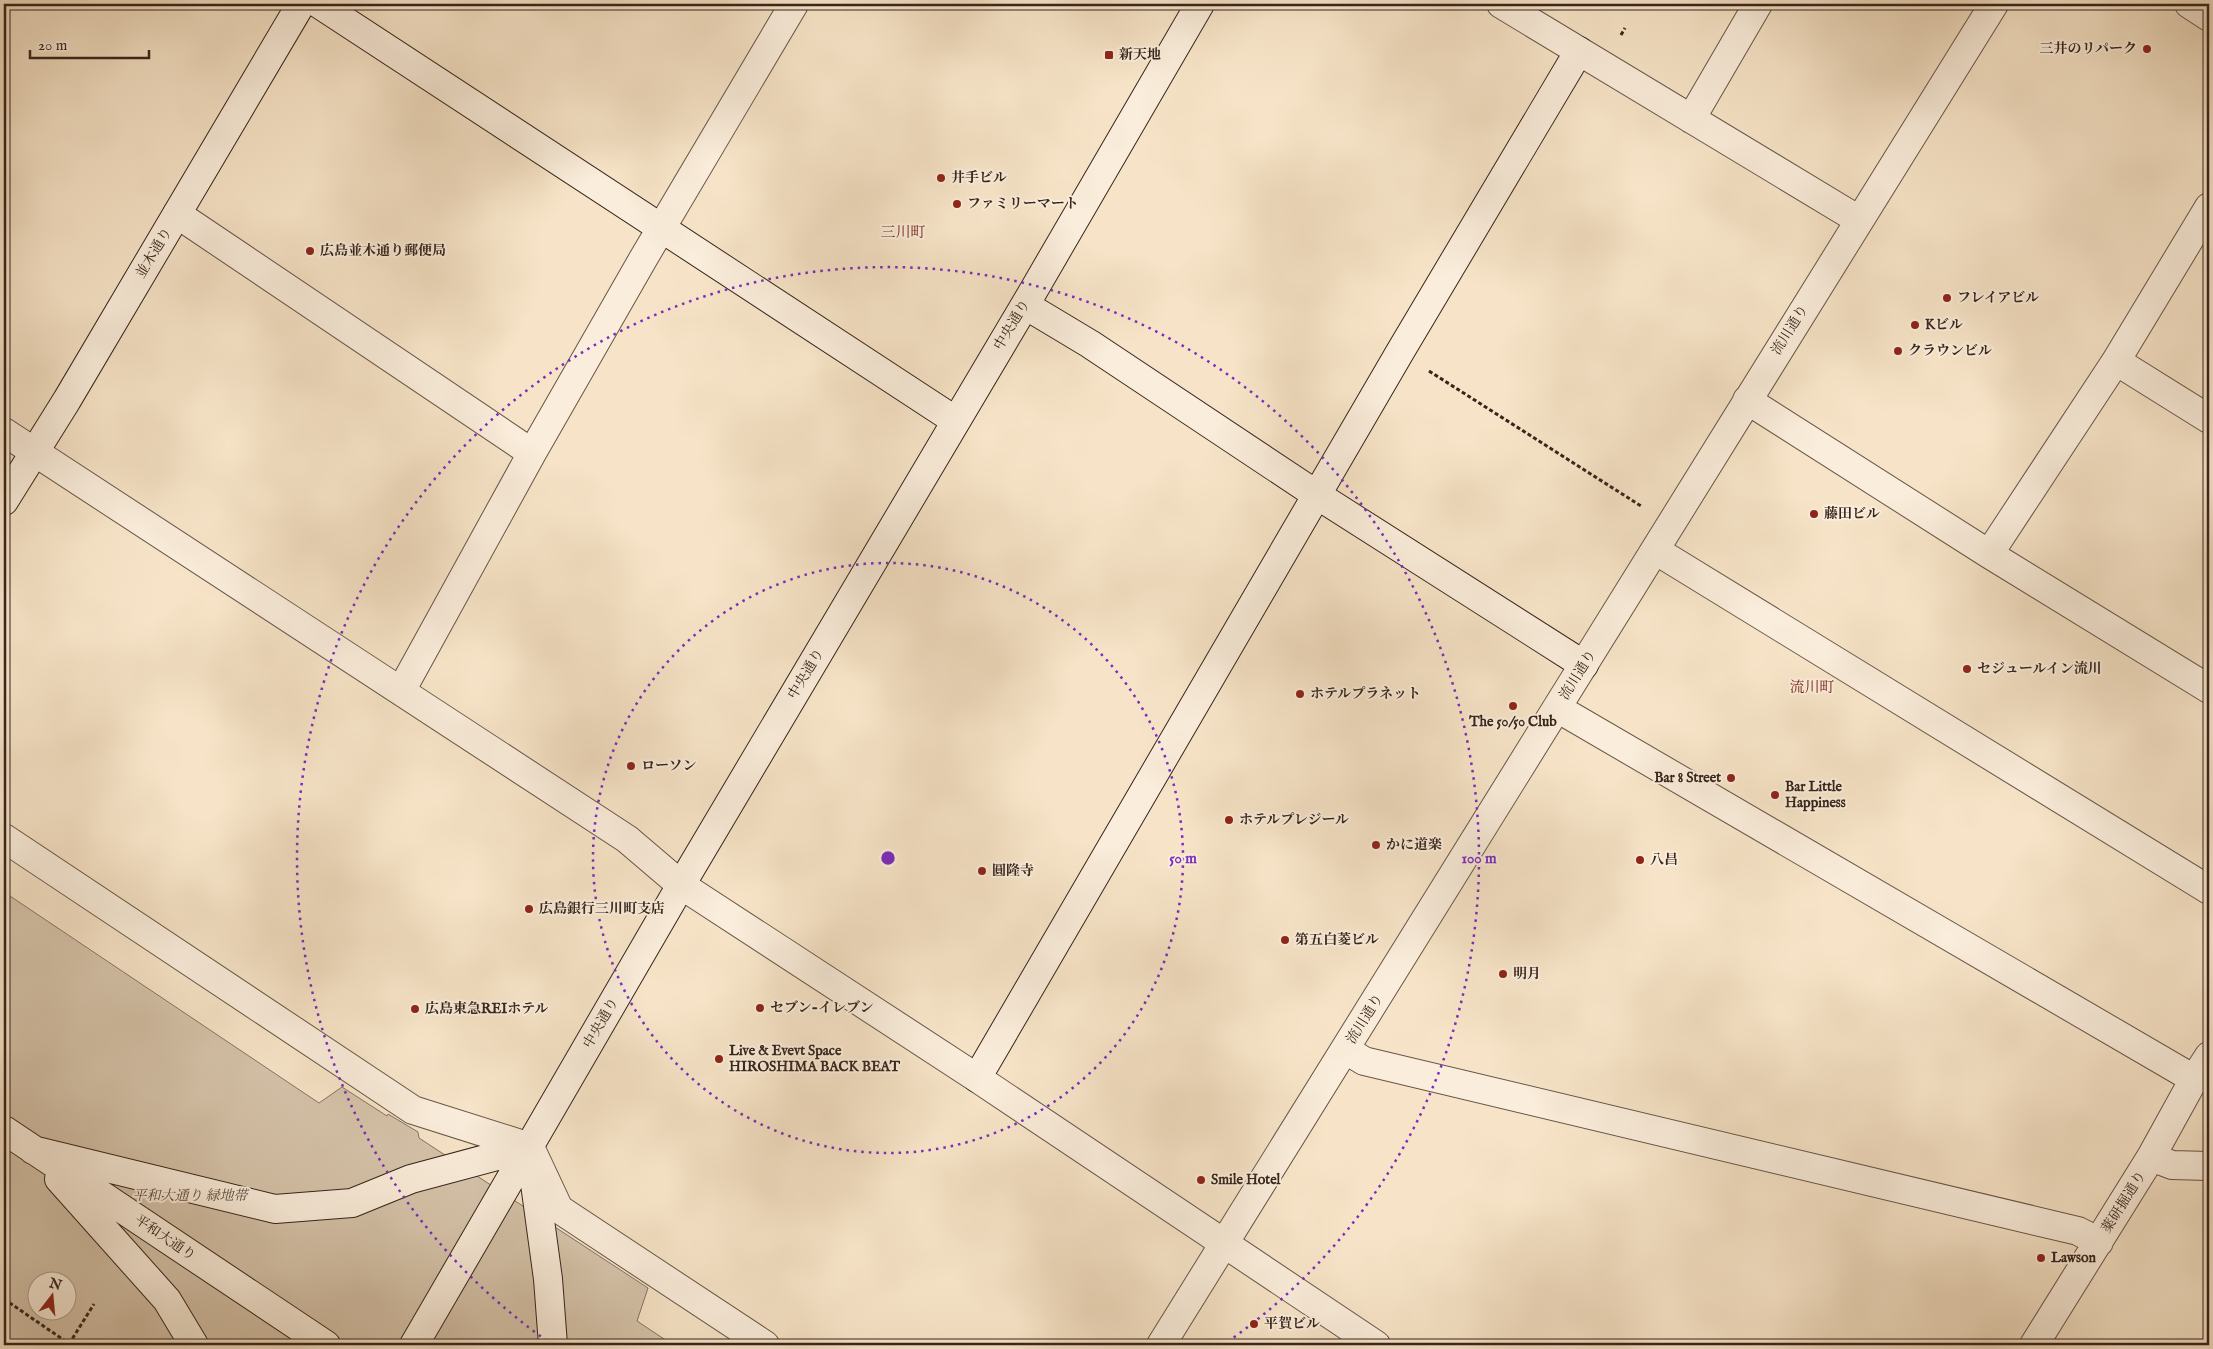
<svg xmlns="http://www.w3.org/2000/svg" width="2213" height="1349" viewBox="0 0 2213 1349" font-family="'IM FELL English','Noto Serif JP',serif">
  <rect width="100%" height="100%" fill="#f7e4c8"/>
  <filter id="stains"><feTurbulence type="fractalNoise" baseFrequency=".004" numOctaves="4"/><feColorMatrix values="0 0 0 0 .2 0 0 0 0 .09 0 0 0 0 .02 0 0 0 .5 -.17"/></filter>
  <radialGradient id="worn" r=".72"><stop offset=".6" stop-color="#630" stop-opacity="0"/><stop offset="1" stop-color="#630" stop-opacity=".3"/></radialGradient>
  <path fill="#d6c4ab" stroke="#867464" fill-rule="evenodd" d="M 4,892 L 319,1103 L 342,1087 L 387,1116 L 388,1114 L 418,1132 L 419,1138 L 648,1288 L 637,1321 L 673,1345 L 4,1345 ZM 38,1282 L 68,1282 L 68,1312 L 38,1312 Z"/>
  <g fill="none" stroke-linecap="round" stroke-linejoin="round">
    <defs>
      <path id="street" d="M 1501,4 L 1859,220
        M 2189,4 L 2209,17
        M 1691,119 L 1758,4
        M 177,214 L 532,453
        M 2116,361 L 2209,419
        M 1747,400 L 1989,554 L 2209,689
        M 4,432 L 627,839 L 681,885 L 977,1078 L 1376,1345
        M 1655,550 L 2209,890
        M 1989,554 L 2116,361 L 2209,207
        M 401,691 L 532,453 L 643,259 L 794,4
        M 1557,708 L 2194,1079
        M 4,838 L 413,1110 L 530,1147 L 559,1209 L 765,1345
        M 1346,1050 L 1364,1061 L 2078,1231 L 2099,1242
        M 2151,1157 L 2172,1165 L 2209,1166
        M 1161,1345 L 1994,4
        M 2034,1345 L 2151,1157 L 2194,1079 L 2209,1056"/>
      <path id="secondary" d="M 319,4 L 956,421
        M 1025,305 L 1090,344 L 1317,495 L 1584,665
        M 4,501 L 67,400 L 301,4
        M 977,1078 L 1400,352 L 1579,51
        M 4,1130 L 326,1345
        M 530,1147 L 548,1279 L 553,1345
        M 33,1150 L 275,1209 L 352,1203 L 411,1179 L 530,1147
        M 59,1179 L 167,1300 L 194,1345
        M 414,1345 L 681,885 L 1025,305 L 1200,4"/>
    </defs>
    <use href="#street" stroke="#675547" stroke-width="30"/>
    <use href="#secondary" stroke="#37251c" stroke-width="30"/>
    <path stroke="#37251c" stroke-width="3" stroke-dasharray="4 2.5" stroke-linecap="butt" d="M 1621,35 L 1625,28
      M 1429,371 L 1641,506
      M 4,1299 L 71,1345
      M 69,1344 L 94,1304"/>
    <use href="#street" stroke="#faeddb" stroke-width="28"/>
    <use href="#secondary" stroke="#faeddb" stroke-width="28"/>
  </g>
  <g fill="none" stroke="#7b2cbf" stroke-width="2.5" stroke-dasharray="2.5 5">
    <circle cx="888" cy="858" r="295"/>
    <path d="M553 1345A591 591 0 1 1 1223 1345"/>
  </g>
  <g fill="#8f2418" stroke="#faeddb" stroke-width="2">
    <circle cx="2147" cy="49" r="5"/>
    <rect x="1104" y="50" width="10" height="10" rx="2.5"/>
    <circle cx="941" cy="178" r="5"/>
    <circle cx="957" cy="204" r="5"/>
    <circle cx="310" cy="251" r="5"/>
    <circle cx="1947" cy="298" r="5"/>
    <circle cx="1915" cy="325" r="5"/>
    <circle cx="1898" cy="351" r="5"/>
    <circle cx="1814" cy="514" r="5"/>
    <circle cx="1967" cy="669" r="5"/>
    <circle cx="1300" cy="694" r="5"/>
    <circle cx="1513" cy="706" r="5"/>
    <circle cx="631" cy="766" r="5"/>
    <circle cx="1731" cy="778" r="5"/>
    <circle cx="1775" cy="795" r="5"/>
    <circle cx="1229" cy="820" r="5"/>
    <circle cx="1376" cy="845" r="5"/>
    <circle cx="1640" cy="860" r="5"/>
    <circle cx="982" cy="871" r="5"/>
    <circle cx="529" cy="909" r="5"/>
    <circle cx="1285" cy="940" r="5"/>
    <circle cx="1503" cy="974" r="5"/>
    <circle cx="760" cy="1008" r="5"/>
    <circle cx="415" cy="1009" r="5"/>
    <circle cx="719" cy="1059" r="5"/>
    <circle cx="1201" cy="1180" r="5"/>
    <circle cx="2041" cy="1258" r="5"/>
    <circle cx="1254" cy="1324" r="5"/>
  </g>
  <g text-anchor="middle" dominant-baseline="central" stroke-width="4" stroke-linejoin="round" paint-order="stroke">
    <g font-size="14" font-weight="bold" fill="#37251c" stroke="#faeddb" text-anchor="start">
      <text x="2137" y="49" text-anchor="end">三井のリパーク</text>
      <text x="1119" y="55">新天地</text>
      <text x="951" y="178">井手ビル</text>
      <text x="967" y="204">ファミリーマート</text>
      <text x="320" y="251">広島並木通り郵便局</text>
      <text x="1957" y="298">フレイアビル</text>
      <text x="1925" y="325">Kビル</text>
      <text x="1908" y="351">クラウンビル</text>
      <text x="1824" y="514">藤田ビル</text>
      <text x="1977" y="669">セジュールイン流川</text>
      <text x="1310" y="694">ホテルプラネット</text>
      <text x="1513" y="722" text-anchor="middle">The 50/50 Club</text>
      <text x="641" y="766">ローソン</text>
      <text x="1721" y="778" text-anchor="end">Bar 8 Street</text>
      <text x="1785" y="787">Bar Little<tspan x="1785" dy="16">Happiness</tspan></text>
      <text x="1239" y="820">ホテルプレジール</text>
      <text x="1386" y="845">かに道楽</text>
      <text x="1650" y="860">八昌</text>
      <text x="992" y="871">圓隆寺</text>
      <text x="539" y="909">広島銀行三川町支店</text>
      <text x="1295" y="940">第五白菱ビル</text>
      <text x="1513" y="974">明月</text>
      <text x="770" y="1008">セブン-イレブン</text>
      <text x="425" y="1009">広島東急REIホテル</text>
      <text x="729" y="1051">Live &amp; Evevt Space<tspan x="729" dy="16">HIROSHIMA BACK BEAT</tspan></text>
      <text x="1211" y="1180">Smile Hotel</text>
      <text x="2051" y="1258">Lawson</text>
      <text x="1264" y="1324">平賀ビル</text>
    </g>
    <g font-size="14" fill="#37251c" stroke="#faeddb">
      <text transform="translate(154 253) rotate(-59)">並木通り</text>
      <text transform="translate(1012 325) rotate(-59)">中央通り</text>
      <text transform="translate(1790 330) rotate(-58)">流川通り</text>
      <text transform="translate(806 674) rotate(-59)">中央通り</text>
      <text transform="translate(1578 675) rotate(-58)">流川通り</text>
      <text transform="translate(1365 1019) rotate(-58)">流川通り</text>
      <text transform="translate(601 1023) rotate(-60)">中央通り</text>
      <text transform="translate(2124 1202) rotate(-58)">薬研掘通り</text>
      <text transform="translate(165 1238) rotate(34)">平和大通り</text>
    </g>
    <g font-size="14" font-style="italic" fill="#5f4d40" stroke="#faeddb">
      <text x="190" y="1196">平和大通り 緑地帯</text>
    </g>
    <g font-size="15" fill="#7a1f14" stroke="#faeddb">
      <text x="903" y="232">三川町</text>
      <text x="1812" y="687">流川町</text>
    </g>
  </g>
  <circle cx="888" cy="858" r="8" fill="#7b2cbf" stroke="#faeddb" stroke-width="2.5"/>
  <g font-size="15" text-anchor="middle" font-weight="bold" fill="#7b2cbf" stroke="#faeddb" stroke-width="4" stroke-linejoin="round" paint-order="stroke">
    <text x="1183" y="863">50 m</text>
    <text x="1479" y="863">100 m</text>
  </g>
  <rect width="2213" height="1349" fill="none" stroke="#f7e4c8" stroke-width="20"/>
  <rect x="5" y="5" width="2203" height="1339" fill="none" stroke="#37251c" stroke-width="2.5"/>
  <rect x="10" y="10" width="2193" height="1329" fill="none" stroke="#37251c"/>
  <g transform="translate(52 1296) rotate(16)"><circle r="24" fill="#faeddb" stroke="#ac9d8f"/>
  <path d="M0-4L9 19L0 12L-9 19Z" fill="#8f2418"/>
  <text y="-8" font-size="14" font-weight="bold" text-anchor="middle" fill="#37251c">N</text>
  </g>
  <path d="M30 50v8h119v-8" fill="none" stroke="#37251c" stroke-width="2.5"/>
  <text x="38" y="50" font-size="15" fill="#37251c" stroke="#faeddb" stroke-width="4" paint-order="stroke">20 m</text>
  <rect width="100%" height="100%" filter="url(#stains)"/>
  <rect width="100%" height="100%" fill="url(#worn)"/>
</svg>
